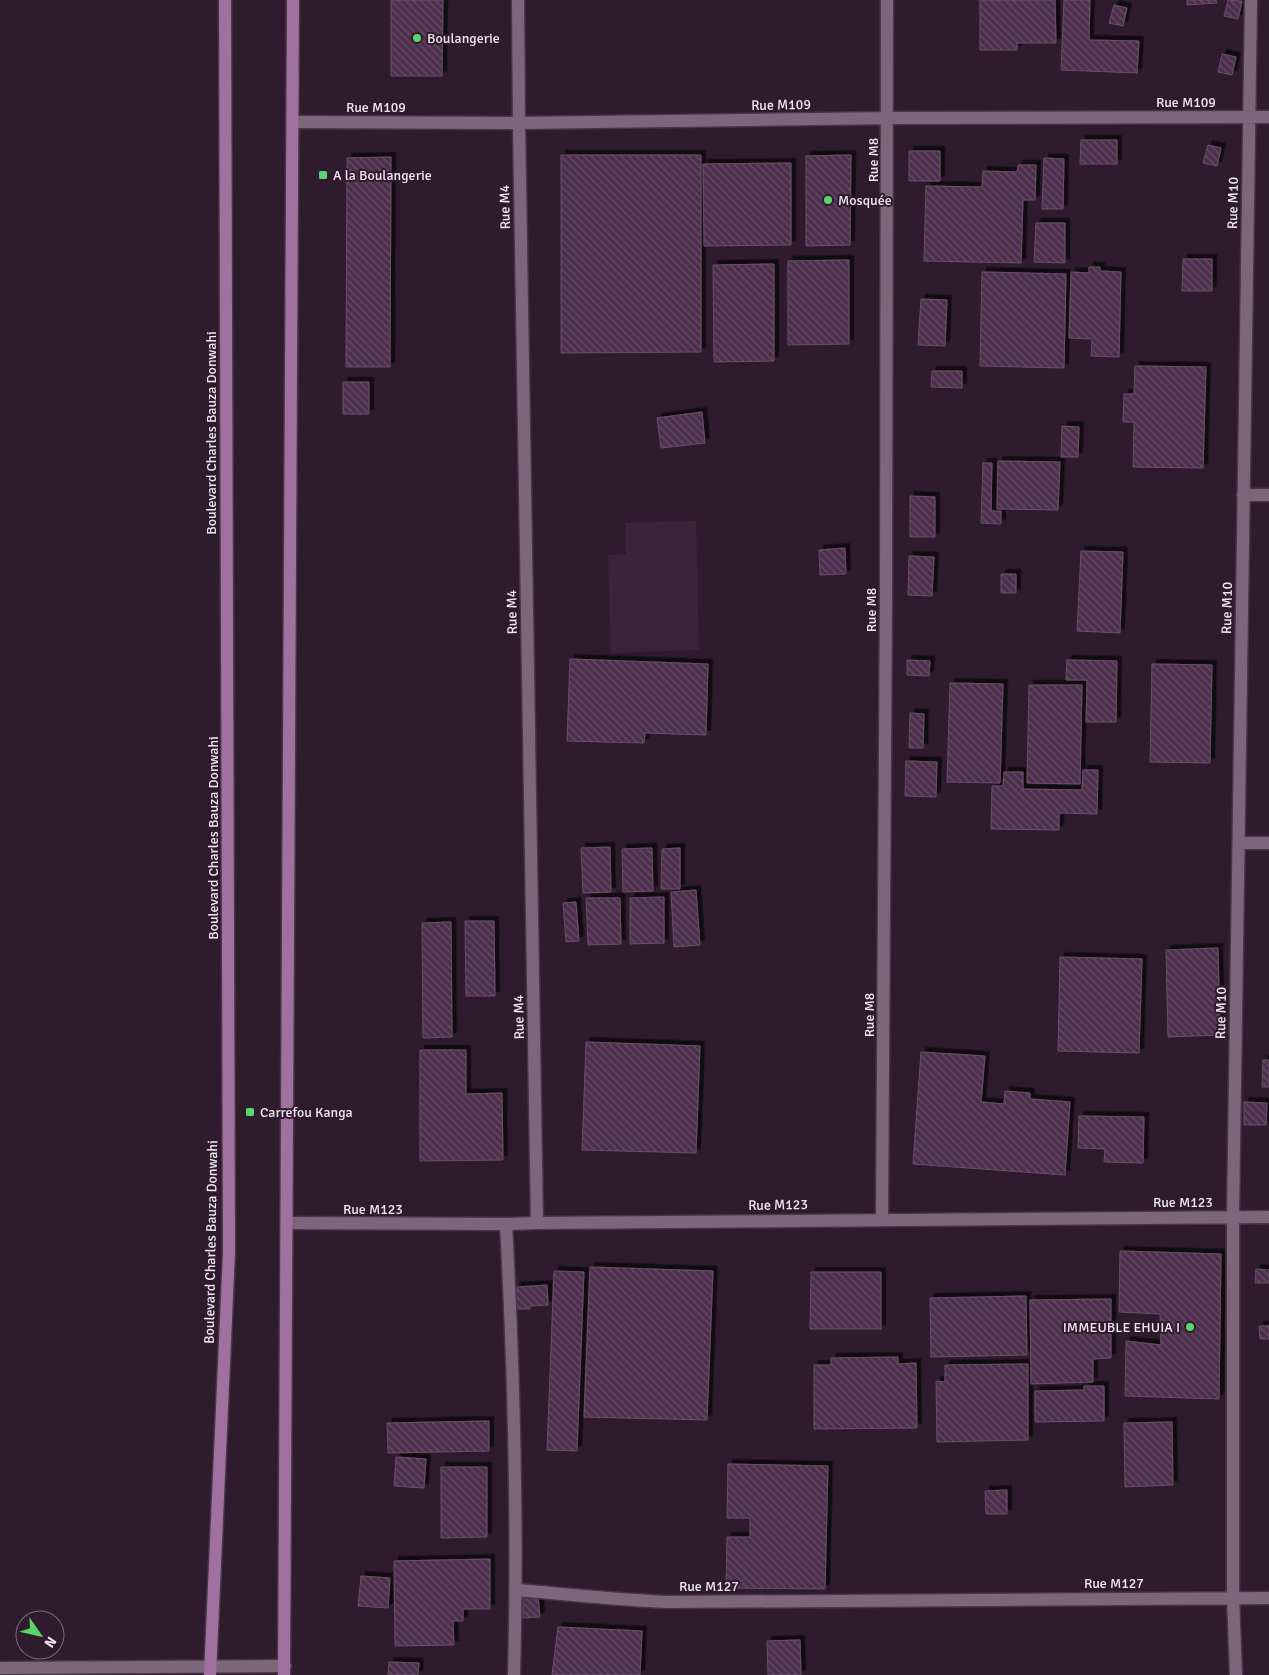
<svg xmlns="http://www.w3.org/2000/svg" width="1269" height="1675" viewBox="0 0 1269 1675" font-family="Signika,sans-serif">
  <defs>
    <pattern id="building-back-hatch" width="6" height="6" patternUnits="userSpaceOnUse" patternTransform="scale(1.25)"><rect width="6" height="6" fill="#4e2f4d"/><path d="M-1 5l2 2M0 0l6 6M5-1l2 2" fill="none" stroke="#684d67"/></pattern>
    <filter id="shadow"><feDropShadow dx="4.5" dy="-4.5" stdDeviation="0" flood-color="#0009"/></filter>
  </defs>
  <rect width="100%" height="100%" fill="#2f1b2e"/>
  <path fill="#3b233b" d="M 696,521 L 699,650 L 611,653 L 608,555 L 626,554 L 625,523 Z"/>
  <path fill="url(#building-back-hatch)" stroke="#675166" filter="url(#shadow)" d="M 391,0 L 443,0 L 442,76 L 391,76 Z
    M 980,0 L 1055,0 L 1056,43 L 1017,43 L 1017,50 L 980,50 Z
    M 1064,0 L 1090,0 L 1089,40 L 1139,41 L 1137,73 L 1061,70 Z
    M 1187,0 L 1216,0 L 1217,3 L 1187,5 Z
    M 1228,0 L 1242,1 L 1238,19 L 1224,16 Z
    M 1114,5 L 1127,8 L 1123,26 L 1109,23 Z
    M 1222,54 L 1236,57 L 1232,75 L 1218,72 Z
    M 1081,140 L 1117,140 L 1117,164 L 1080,164 Z
    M 1208,145 L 1221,148 L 1217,166 L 1203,163 Z
    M 909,151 L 940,151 L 940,181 L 909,181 Z
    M 561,155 L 701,155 L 701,352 L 561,353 Z
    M 851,155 L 850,245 L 806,246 L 806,156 Z
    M 391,157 L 390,367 L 346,367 L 347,158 Z
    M 1044,158 L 1064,159 L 1063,209 L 1042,209 Z
    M 791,163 L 791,245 L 704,246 L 703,164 Z
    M 1018,165 L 1036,165 L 1035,200 L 1023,200 L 1021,263 L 924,261 L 926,186 L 982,187 L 983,171 L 1017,172 Z
    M 1036,223 L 1065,223 L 1065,263 L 1034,262 Z
    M 1183,259 L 1212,259 L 1212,291 L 1182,291 Z
    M 849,260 L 849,344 L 788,345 L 788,261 Z
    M 774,264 L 774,361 L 714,362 L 713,265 Z
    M 1089,267 L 1100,267 L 1100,271 L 1121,272 L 1119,357 L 1091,356 L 1092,339 L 1069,338 L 1071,272 L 1089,273 Z
    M 982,272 L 1066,274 L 1064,368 L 980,366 Z
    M 921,299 L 947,300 L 945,346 L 918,345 Z
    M 1135,366 L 1206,367 L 1203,468 L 1133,467 L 1134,422 L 1123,422 L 1124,394 L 1134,394 Z
    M 932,371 L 962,371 L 962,388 L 931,387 Z
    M 343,382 L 369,382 L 369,414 L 343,414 Z
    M 702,412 L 705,443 L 661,448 L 657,418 Z
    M 1062,426 L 1079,427 L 1078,457 L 1061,457 Z
    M 998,461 L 1060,462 L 1058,510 L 997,509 Z
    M 983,463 L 992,463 L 991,511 L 1001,511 L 1001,524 L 981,523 Z
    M 910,496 L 935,497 L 935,537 L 910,537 Z
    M 845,548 L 846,574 L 820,575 L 819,550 Z
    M 1081,551 L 1123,552 L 1120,633 L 1077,631 Z
    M 909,556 L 934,557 L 932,596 L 908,595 Z
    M 1001,574 L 1016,574 L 1016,593 L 1001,593 Z
    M 570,659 L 708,664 L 706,735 L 645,733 L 644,743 L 567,741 Z
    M 907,660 L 930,661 L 929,676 L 907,675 Z
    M 1067,660 L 1117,661 L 1116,722 L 1086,722 L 1087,680 L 1066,680 Z
    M 1152,664 L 1212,665 L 1210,763 L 1150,762 Z
    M 950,683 L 1003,684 L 1000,783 L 947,782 Z
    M 1029,685 L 1082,685 L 1080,784 L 1027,783 Z
    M 910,713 L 924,714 L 923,748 L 909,748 Z
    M 906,761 L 937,762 L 936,797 L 905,796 Z
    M 1083,770 L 1098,770 L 1097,814 L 1059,813 L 1059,830 L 991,829 L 992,786 L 1003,786 L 1004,772 L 1023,772 L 1023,789 L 1082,790 Z
    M 610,847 L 611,892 L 583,893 L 581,848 Z
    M 652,848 L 653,891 L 623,892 L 622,849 Z
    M 680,848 L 680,889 L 661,889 L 662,849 Z
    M 696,890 L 700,945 L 674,947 L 671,892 Z
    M 664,897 L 664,943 L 630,944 L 630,898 Z
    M 586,898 L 620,898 L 621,944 L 588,945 Z
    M 576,902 L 579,941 L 566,942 L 563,903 Z
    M 465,921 L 494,921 L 495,996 L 466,996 Z
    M 451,922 L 452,1037 L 423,1038 L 422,923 Z
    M 1218,948 L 1220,1035 L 1168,1037 L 1166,950 Z
    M 1060,957 L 1142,959 L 1139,1053 L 1058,1051 Z
    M 586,1042 L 700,1046 L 696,1153 L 582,1150 Z
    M 420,1050 L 466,1050 L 466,1094 L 502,1093 L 503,1160 L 420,1161 Z
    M 921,1052 L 985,1056 L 981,1102 L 1004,1104 L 1005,1091 L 1030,1093 L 1030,1099 L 1070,1102 L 1065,1175 L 913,1164 Z
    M 1263,1060 L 1269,1060 L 1269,1087 L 1262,1087 Z
    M 1244,1102 L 1267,1103 L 1266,1125 L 1244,1125 Z
    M 1079,1116 L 1144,1117 L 1143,1163 L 1104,1162 L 1105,1149 L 1078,1148 Z
    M 1120,1251 L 1221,1254 L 1219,1399 L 1125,1396 L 1126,1341 L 1161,1345 L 1160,1314 L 1119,1312 Z
    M 590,1267 L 713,1271 L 707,1420 L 584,1417 Z
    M 1256,1269 L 1269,1270 L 1269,1283 L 1255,1283 Z
    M 554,1271 L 584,1272 L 577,1451 L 547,1450 Z
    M 811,1272 L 881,1272 L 881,1329 L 810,1329 Z
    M 547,1285 L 548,1305 L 530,1306 L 530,1309 L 517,1309 L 516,1287 Z
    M 1026,1296 L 1027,1355 L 931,1357 L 930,1298 Z
    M 1111,1299 L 1111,1358 L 1093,1359 L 1093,1382 L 1031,1384 L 1030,1300 Z
    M 1259,1326 L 1269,1326 L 1269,1339 L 1260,1339 Z
    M 898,1357 L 898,1364 L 916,1363 L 917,1428 L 814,1429 L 814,1365 L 831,1365 L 831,1358 Z
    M 1028,1364 L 1028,1440 L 937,1442 L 936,1381 L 945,1382 L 945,1365 Z
    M 1084,1386 L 1104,1386 L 1104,1421 L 1035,1422 L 1035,1391 L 1084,1390 Z
    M 489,1421 L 489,1451 L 388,1453 L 387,1423 Z
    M 1172,1422 L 1173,1485 L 1125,1487 L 1124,1423 Z
    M 396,1457 L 426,1459 L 424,1488 L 394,1486 Z
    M 728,1464 L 828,1466 L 825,1589 L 726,1588 L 727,1537 L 750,1537 L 750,1518 L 727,1518 Z
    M 441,1467 L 487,1467 L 487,1537 L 441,1538 Z
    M 1007,1490 L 1007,1514 L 986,1514 L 985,1491 Z
    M 490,1559 L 490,1609 L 463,1609 L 463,1621 L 453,1621 L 454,1645 L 395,1646 L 394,1561 Z
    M 361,1576 L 390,1578 L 388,1608 L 358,1606 Z
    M 538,1596 L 540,1617 L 523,1618 L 522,1597 Z
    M 558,1627 L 642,1631 L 640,1675 L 552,1675 Z
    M 800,1640 L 801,1675 L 768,1675 L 767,1641 Z
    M 389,1662 L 419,1663 L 418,1675 L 388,1675 Z"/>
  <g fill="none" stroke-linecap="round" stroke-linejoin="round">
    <defs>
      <path id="minor" d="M 518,0 L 519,123 L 537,1223
        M 294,122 L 519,123 L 888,118 L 1269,117
        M 1243,495 L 1269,495
        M 1239,843 L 1269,843
        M 882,1219 L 886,596 L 887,0
        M 288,1223 L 506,1224 L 537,1223 L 1269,1217
        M 506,1224 C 514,1374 518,1525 514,1675
        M 516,1590 C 567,1594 618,1600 669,1602 L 1269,1598
        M 0,1668 L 285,1666
        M 1236,1675 L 1233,1597 L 1233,1217 L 1251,0"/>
      <path id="secondary" d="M 210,1675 L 229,1252 L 225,0
        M 284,1675 L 293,0"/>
    </defs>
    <use href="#minor" stroke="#463646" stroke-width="15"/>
    <use href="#secondary" stroke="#463646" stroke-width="15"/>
    <use href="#minor" stroke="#7d667c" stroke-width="12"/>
    <use href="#secondary" stroke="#a0719f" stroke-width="12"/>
  </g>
  <g fill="#5ad56e" stroke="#2f1b2e" stroke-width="2">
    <circle cx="417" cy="38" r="5"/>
    <rect x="318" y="170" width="10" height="10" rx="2.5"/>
    <circle cx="828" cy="200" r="5"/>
    <rect x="245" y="1107" width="10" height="10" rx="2.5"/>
    <circle cx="1190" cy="1327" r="5"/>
  </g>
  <g text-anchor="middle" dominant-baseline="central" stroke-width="4" stroke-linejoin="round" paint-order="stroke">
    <g font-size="14" fill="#f2e5f1" stroke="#2f1b2e" text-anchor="start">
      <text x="427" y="38">Boulangerie</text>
      <text x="333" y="175">A la Boulangerie</text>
      <text x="838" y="200">Mosquée</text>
      <text x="260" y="1112">Carrefou Kanga</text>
      <text x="1180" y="1327" text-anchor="end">IMMEUBLE EHUIA I</text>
    </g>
    <g font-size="14" fill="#f2e5f1" stroke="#2f1b2e">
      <text x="1186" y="102">Rue M109</text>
      <text transform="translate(781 105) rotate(-1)">Rue M109</text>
      <text x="376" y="107">Rue M109</text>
      <text transform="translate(873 160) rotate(-90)">Rue M8</text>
      <text transform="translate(1233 203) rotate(-89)">Rue M10</text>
      <text transform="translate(505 207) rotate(-91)">Rue M4</text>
      <text transform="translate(211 433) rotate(-90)">Boulevard Charles Bauza Donwahi</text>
      <text transform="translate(1227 608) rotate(-89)">Rue M10</text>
      <text transform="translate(871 610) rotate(-90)">Rue M8</text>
      <text transform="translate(512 612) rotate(-91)">Rue M4</text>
      <text transform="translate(213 838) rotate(-90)">Boulevard Charles Bauza Donwahi</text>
      <text transform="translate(1221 1013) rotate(-89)">Rue M10</text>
      <text transform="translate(869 1015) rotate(-90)">Rue M8</text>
      <text transform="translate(519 1017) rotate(-91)">Rue M4</text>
      <text x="1183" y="1202">Rue M123</text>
      <text transform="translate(778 1205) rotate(-1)">Rue M123</text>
      <text x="373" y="1209">Rue M123</text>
      <text transform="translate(211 1242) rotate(-89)">Boulevard Charles Bauza Donwahi</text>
      <text x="1114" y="1583">Rue M127</text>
      <text x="709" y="1586">Rue M127</text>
    </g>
  </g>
  <g transform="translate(40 1635) rotate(124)"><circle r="24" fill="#2f1b2e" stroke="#7d6c7c"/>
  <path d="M0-4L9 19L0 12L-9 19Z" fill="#5ad56e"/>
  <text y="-8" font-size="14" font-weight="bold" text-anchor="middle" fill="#f2e5f1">N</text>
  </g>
</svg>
